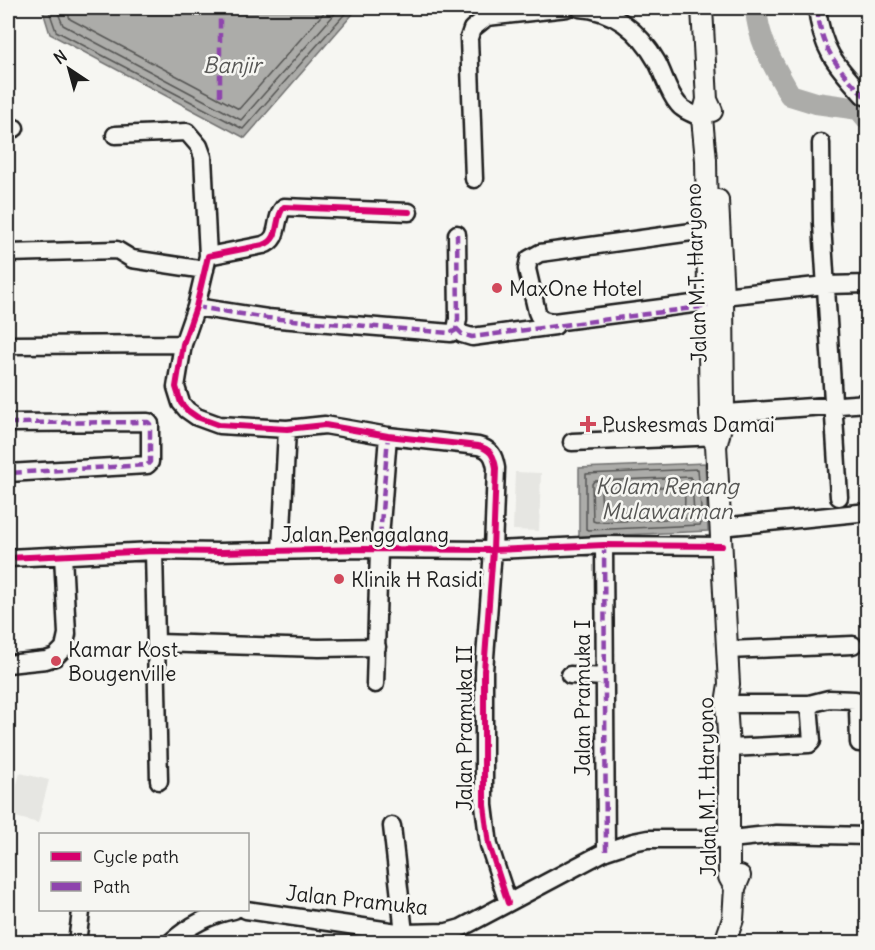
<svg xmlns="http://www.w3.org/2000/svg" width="875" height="950" viewBox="0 0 875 950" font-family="Delius,sans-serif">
  <rect width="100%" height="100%" fill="#f6f6f2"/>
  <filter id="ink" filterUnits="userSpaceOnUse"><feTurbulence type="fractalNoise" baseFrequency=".0167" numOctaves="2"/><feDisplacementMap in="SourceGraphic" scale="12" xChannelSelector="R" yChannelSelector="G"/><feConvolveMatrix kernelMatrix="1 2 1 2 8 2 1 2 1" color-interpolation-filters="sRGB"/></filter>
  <g filter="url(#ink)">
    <path fill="#e6e6e2" d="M 515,472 L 541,473 L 539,531 L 513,530 Z
      M 20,773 L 49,780 L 38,823 L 8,815 Z"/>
    <path fill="#acaca9" stroke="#727271" stroke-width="1.5" d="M 42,8 L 358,8 L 245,138 L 50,34 Z
      M 705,463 L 708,531 L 579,537 L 579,468 Z"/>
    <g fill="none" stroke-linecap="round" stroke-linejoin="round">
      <path stroke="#565654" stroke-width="1.5" d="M 48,8 L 56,31 L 243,129 L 350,8
        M 56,8 L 63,25 L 241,120 L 340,8
        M 66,8 L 70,19 L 239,109 L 328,8
        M 698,469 L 702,522 L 700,525 L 588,530 L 586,529 L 586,474 Z
        M 690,477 L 692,480 L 694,515 L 692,518 L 596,522 L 593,521 L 592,484 L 594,481 Z
        M 682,486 C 685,491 686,505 683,510 L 605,513 L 602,511 L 601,492 L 603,490 Z"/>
      <path stroke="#acaca9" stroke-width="22" d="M 756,8 C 758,41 774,66 790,95 L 816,103 L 859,109 L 868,120"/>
      <defs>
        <path id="minor" d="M 579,8 C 614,10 640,32 657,62 C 664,75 668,92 678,104 C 683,111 694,114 702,118
          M 817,8 C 822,51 836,65 864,96
          M 8,126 L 15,128
          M 115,135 L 187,132 L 199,146 L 203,157 L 208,256
          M 821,143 L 822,224 L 839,497
          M 474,179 L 469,38 L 472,29 L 487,17 L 567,8
          M 409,212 L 284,207 C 273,219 282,239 263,245 L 208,256 L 196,307 L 183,344 L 176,387 L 181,403 L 187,410 L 197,417 L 219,425 L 287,429 L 325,425 L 388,436 L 478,446 C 490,449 494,455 496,468 L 493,550 L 484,671 L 484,805 L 489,845 L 508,903
          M 706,230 L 540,253 L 529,259 L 527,269 L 537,312 C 540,321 546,321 554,322 L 708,302
          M 8,253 L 117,250 L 132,259 L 205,270
          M 723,296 L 826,285 L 868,284
          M 196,307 L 267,318 L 451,333 L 456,330 L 458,319 L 457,234
          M 456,328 L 462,334 L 472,337 L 555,326
          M 8,345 L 183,344
          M 713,414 L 868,403
          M 8,423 L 148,422 L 150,424 L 150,462 L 147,465 L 8,473
          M 572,442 L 720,436
          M 721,527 L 868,512
          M 604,545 L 606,851
          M 154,551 L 159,781
          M 281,551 L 287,429
          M 8,558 L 154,551 L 220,552 L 364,549 L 493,550 L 604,545 L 722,546
          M 158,643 L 319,648 L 377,647
          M 727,650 L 853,645
          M 8,664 L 46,660 L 55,657 L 64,648 L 67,634 L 63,555
          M 570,675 L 604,677
          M 375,684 L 379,550 L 388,436
          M 809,704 L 829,699 L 855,700 L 858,710 L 859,743
          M 729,748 L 809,744 L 812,741 L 809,704 L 737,704
          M 392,826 L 404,933
          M 740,838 L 777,834 L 868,836
          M 246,910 L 404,933 L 447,932 L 461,928 L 606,851 L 633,842 L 648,839 L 729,839
          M 77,942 L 81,912
          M 171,942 C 188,926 211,914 234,910"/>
        <path id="major" d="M 702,8 L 707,100 L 712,111
          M 707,100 L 702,118 L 706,160 L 710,415 L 712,437 L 716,445 L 729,684 L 726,703 L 729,748 L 729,877 L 735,888
          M 717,443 L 724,414 L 723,296 L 718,200
          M 725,942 L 733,919 L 735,888 L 740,876"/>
      </defs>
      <use href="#minor" stroke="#1c1c1c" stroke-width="21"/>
      <use href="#major" stroke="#1c1c1c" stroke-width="24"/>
      <use href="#minor" stroke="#f6f6f2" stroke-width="16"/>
      <use href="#major" stroke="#f6f6f2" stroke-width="20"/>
      <path stroke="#8e44ad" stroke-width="4.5" stroke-dasharray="9 4.5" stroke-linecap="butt" d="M 817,8 C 822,51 836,65 864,96
        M 220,96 L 220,8
        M 196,307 L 267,318 L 451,333 L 456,330 L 458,319 L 457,234
        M 456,328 L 462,334 L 472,337 L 708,306
        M 8,423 L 148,422 L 150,424 L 150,462 L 147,465 L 8,473
        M 604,545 L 606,851
        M 379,550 L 388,436"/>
      <defs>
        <path id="cycleway" d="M 409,212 L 284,207 C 273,219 282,239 263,245 L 208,256 L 196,307 L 183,344 L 176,387 L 181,403 L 187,410 L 197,417 L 219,425 L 287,429 L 325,425 L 388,436 L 478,446 C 490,449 494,455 496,468 L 493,550 L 484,671 L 484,805 L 489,845 L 508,903
          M 8,558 L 154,551 L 220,552 L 364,549 L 493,550 L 604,545 L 722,546"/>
      </defs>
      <use href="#cycleway" stroke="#f6f6f2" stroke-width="10"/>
      <use href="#cycleway" stroke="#d6006c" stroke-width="6"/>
    </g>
  </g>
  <g fill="#d1495b" stroke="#f6f6f2" stroke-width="2">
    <circle cx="497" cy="288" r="6"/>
    <path d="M585 415h6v6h6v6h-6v6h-6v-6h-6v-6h6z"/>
    <circle cx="339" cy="579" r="6"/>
    <circle cx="56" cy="661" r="6"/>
  </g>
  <g text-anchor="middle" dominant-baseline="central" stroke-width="5" stroke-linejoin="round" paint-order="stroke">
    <g font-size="21" fill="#1c1c1c" stroke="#f6f6f2">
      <text transform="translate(696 273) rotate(-92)">Jalan M.T. Haryono</text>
      <text x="365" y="534">Jalan Penggalang</text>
      <text transform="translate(582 698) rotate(-90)">Jalan Pramuka I</text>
      <text transform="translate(464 728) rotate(-90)">Jalan Pramuka II</text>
      <text transform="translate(707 787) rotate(-91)">Jalan M.T. Haryono</text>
      <text transform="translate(357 900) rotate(6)">Jalan Pramuka</text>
    </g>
    <g font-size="21" fill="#1c1c1c" stroke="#f6f6f2" text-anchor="start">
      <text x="509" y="288">MaxOne Hotel</text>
      <text x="602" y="424">Puskesmas Damai</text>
      <text x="351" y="579">Klinik H Rasidi</text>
      <text x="68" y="649">Kamar Kost<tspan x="68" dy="24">Bougenville</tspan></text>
    </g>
    <g font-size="22" font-style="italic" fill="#565654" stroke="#f6f6f2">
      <text x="232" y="65">Banjir</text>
      <text x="667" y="486">Kolam Renang<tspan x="667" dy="25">Mulawarman</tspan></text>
    </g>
  </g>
  <rect width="875" height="950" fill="none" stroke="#f6f6f2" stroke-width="30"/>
  <rect x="15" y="15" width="845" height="920" fill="none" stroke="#1c1c1c" stroke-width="2" filter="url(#ink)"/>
  <rect x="39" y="833" width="210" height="78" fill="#f6f6f2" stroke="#9f9f9c" stroke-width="1.5"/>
  <rect x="51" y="852" width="30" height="9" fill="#d6006c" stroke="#9f9f9c" stroke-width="1.5"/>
  <text x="93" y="863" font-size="18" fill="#1c1c1c">Cycle path</text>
  <rect x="51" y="882" width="30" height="9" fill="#8e44ad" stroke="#9f9f9c" stroke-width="1.5"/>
  <text x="93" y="893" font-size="18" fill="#1c1c1c">Path</text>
  <g transform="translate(69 69) rotate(324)" stroke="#f6f6f2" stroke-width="4.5" paint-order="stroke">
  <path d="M0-4.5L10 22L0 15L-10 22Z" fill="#1c1c1c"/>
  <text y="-9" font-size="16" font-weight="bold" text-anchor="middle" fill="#1c1c1c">N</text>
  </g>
</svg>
